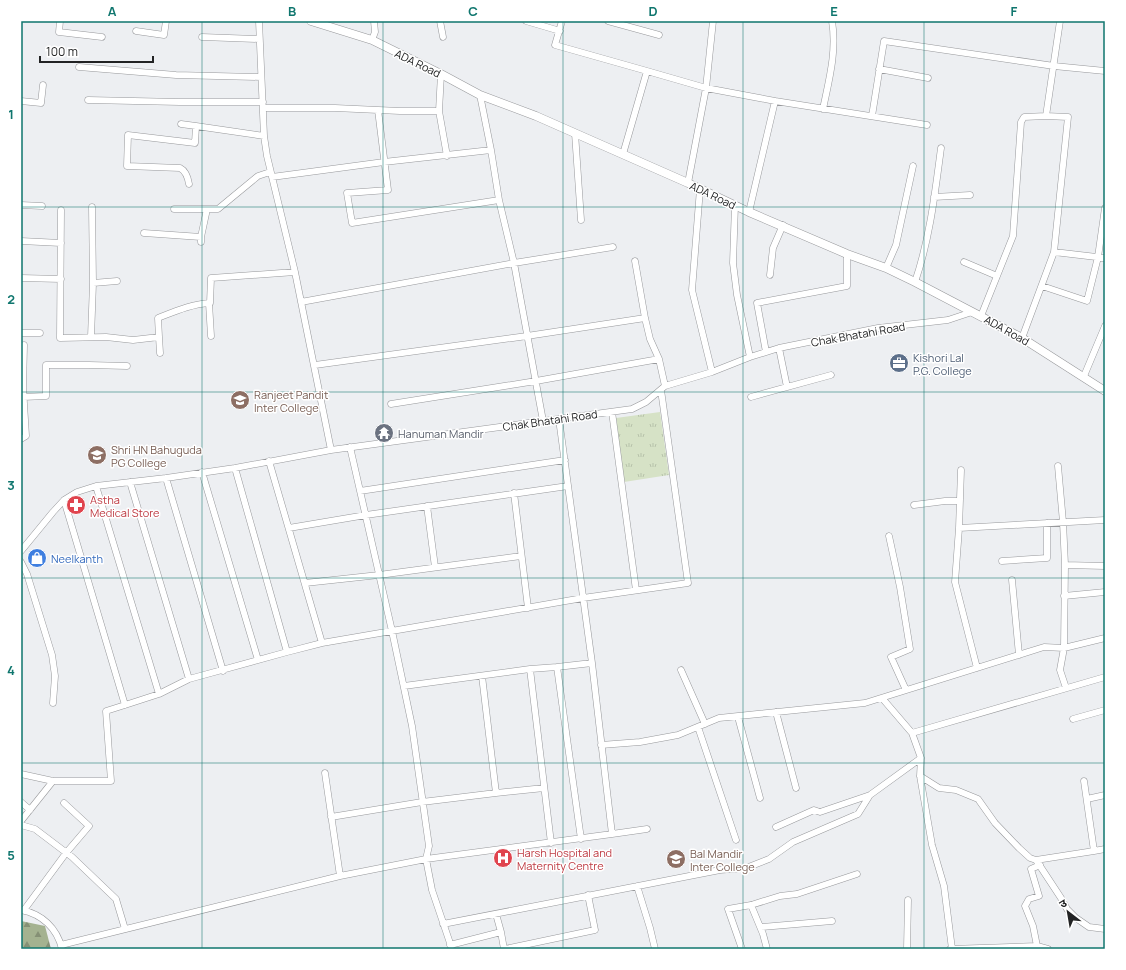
<svg xmlns="http://www.w3.org/2000/svg" width="1126" height="970" viewBox="0 0 1126 970" font-family="Manrope,'Noto Sans Devanagari',sans-serif">
  <defs>
    <pattern id="grass-tufts" width="24" height="20" patternUnits="userSpaceOnUse"><rect width="24" height="20" fill="#d6e2c6"/><path d="M3 7l-1-3M5 7V3M7 7l1-3M15 17l-1-3M17 17v-4M19 17l1-3" fill="none" stroke="#b7c2aa"/></pattern>
    <pattern id="forest-firs" width="22" height="20" patternUnits="userSpaceOnUse"><rect width="22" height="20" fill="#a4b290"/><path d="M5 1l3.5 6h-7zM16 11l3.5 6h-7z" fill="#859075"/></pattern>
  </defs>
  <rect width="100%" height="100%" fill="#edeff2"/>
  <path fill="url(#grass-tufts)" d="M 660,412 L 669,475 L 624,482 L 616,418 Z"/>
  <path fill="url(#forest-firs)" d="M 21,921 L 45,926 L 51,949 L 21,949 Z"/>
  <g fill="none" stroke-linecap="round" stroke-linejoin="round">
    <defs>
      <path id="minor" d="M 60,21 L 59,32 L 102,37
        M 259,21 L 264,136 L 267,156 L 295,272 L 331,450
        M 440,21 L 443,37
        M 526,21 L 560,31
        M 562,21 L 555,45 L 647,71
        M 608,21 L 659,35
        M 136,31 L 164,35 L 166,21
        M 202,37 L 259,39
        M 372,40 L 375,32 L 374,21
        M 79,67 L 176,75 L 261,77
        M 879,69 L 928,78
        M 441,74 L 439,111 L 447,156
        M 480,95 L 491,150 L 499,200 L 514,263 L 543,421
        M 88,100 L 180,102 L 263,102
        M 21,101 L 41,103 L 43,85
        M 263,108 L 335,108 L 400,111 L 439,111
        M 823,109 C 829,80 837,51 832,21
        M 378,110 L 388,190 L 347,193 L 352,223 L 499,200
        M 872,116 L 884,41 L 1054,66 L 1105,71
        M 181,124 L 196,126
        M 575,133 L 581,220
        M 623,154 L 647,71 L 706,88 L 775,101 L 927,125
        M 272,177 L 384,162 L 491,150
        M 688,183 L 706,88 L 713,21
        M 189,184 C 188,178 186,171 180,168 L 127,166 L 128,135 L 195,143 L 196,126 L 264,136
        M 700,189 L 692,290 L 712,372
        M 934,197 L 970,195
        M 21,205 L 42,206
        M 735,205 L 733,263 L 737,295 L 750,357
        M 92,207 L 93,283
        M 174,209 L 218,209 L 258,176 L 270,172
        M 61,210 L 60,338 L 106,337 L 133,340 L 159,337 L 158,318 C 176,311 192,304 210,303 L 211,278 L 295,272
        M 749,212 L 775,101
        M 144,233 L 201,237
        M 21,241 L 61,243
        M 201,242 L 201,237 L 207,209
        M 1054,252 L 1105,258
        M 635,261 L 645,318 L 650,339 L 659,359 L 665,386
        M 964,262 L 997,276
        M 886,268 L 896,245 L 913,166
        M 770,275 L 773,248 L 783,225
        M 21,278 L 61,279
        M 915,282 C 930,238 935,193 941,148
        M 1042,286 L 1087,301 L 1098,257 L 1105,208
        M 301,302 L 514,263 L 613,247
        M 209,303 L 211,336
        M 981,316 L 1013,236 L 1021,122 L 1024,117 L 1046,116 L 1060,21
        M 21,333 L 40,333
        M 91,337 L 93,283 L 117,281
        M 159,337 L 160,353
        M 1022,338 L 1054,252 L 1068,117 L 1046,116
        M 779,348 L 787,387
        M 766,352 L 757,303 L 847,286 L 847,254
        M 315,365 L 527,336 L 645,318
        M 1084,376 L 1105,326
        M 23,397 L 46,396 L 46,365 L 89,365 L 127,366
        M 751,397 L 831,375
        M 391,404 L 536,381 L 659,359
        M 612,412 L 636,590
        M 21,439 L 26,436 L 23,388 L 24,345
        M 350,447 L 392,631 L 412,726 L 429,846 L 426,859 L 432,890 L 452,949
        M 1058,466 L 1063,522 L 1065,565 L 1064,648 L 1060,670 L 1066,688
        M 235,468 L 287,652
        M 961,470 L 959,528 L 955,582 L 977,668
        M 202,472 L 258,660
        M 166,478 L 223,671
        M 130,482 L 189,679
        M 96,486 L 159,694
        M 360,491 L 565,460
        M 514,493 L 528,608
        M 64,500 L 125,705 L 159,694 L 189,679 L 287,652 L 322,643 L 269,461
        M 914,505 L 945,501 L 960,501
        M 427,506 L 435,567
        M 289,528 L 366,515 L 568,486
        M 959,528 L 1105,520
        M 889,536 L 900,587 L 910,649 L 891,657 L 906,690
        M 21,551 L 53,512 L 64,500 L 77,492 L 96,486 L 166,478 L 235,468 L 331,450 L 632,409 L 646,402 L 665,386 L 712,372 L 750,357 L 779,348 L 878,328 L 948,320 L 972,312
        M 1002,561 L 1047,558 L 1047,523
        M 21,562 L 27,574 L 52,655 L 55,676 L 53,703
        M 1065,565 L 1105,566
        M 1012,580 L 1019,655
        M 305,583 L 379,575 L 521,556
        M 1064,596 L 1105,592
        M 322,643 L 583,598 L 688,583 L 661,390
        M 681,670 L 705,724
        M 404,686 L 530,669
        M 882,698 L 912,733
        M 776,712 L 796,788
        M 738,717 L 760,798
        M 1073,719 L 1105,710
        M 698,727 L 736,840
        M 601,745 L 640,742 L 678,735 L 719,718 L 865,703 L 1044,647 L 1064,648 L 1105,638
        M 325,773 L 340,876
        M 21,774 L 53,781 L 111,781 L 106,711 L 125,705
        M 920,776 L 939,788 L 956,790 L 978,799 L 995,823 L 1019,848 L 1030,858 L 1036,860 L 1094,851
        M 1084,781 L 1094,851 L 1105,849
        M 496,793 L 544,788
        M 1087,799 L 1105,795
        M 21,802 L 30,810
        M 331,817 L 422,802 L 496,793 L 482,676
        M 21,821 L 53,781
        M 21,825 L 35,829 L 72,857 L 116,899 L 125,929
        M 776,827 L 814,810 L 820,812 L 870,795 L 921,758
        M 612,834 L 647,829
        M 581,839 L 557,667 L 592,663
        M 551,843 L 530,669 L 557,667
        M 1036,860 L 1061,898 L 1067,909 L 1076,918 L 1089,927 L 1105,929
        M 637,886 L 650,928 L 655,949
        M 751,905 L 763,934 L 767,949
        M 21,910 C 42,914 57,928 62,949
        M 24,910 L 66,853 L 89,826 L 64,803
        M 496,914 L 501,932
        M 443,924 L 720,870 L 746,868 L 769,859 L 793,842 L 858,814 L 870,795
        M 761,927 L 832,921
        M 61,945 L 340,876 L 426,859 L 612,834 L 592,663 L 559,419
        M 450,945 L 501,932 L 504,949
        M 1037,946 L 1033,926 L 1025,906 L 1029,899 L 1039,896 L 1031,869 L 1040,865
        M 505,949 L 595,930 L 588,895
        M 742,949 L 728,909 L 751,905 L 780,896 L 797,894 L 857,874
        M 907,949 L 908,900
        M 950,949 L 1037,946 L 1048,949
        M 952,949 L 944,886 L 932,845 L 920,776 L 921,758 L 912,733 L 1105,677"/>
      <path id="tertiary" d="M 311,21 L 372,40 L 441,74 L 480,95 L 536,116 L 688,183 L 749,212 L 847,254 L 886,268 L 915,282 L 1022,338 L 1105,391"/>
    </defs>
    <use href="#minor" stroke="#97989b" stroke-width="7"/>
    <use href="#tertiary" stroke="#97989b" stroke-width="9"/>
    <use href="#minor" stroke="#fff" stroke-width="6"/>
    <use href="#tertiary" stroke="#fff" stroke-width="8"/>
  </g>
  <path fill="none" stroke="#0f766e" stroke-width="1" stroke-opacity="0.55" d="M 202,21 L 202,949M 383,21 L 383,949M 563,21 L 563,949M 743,21 L 743,949M 924,21 L 924,949M 21,207 L 1105,207M 21,392 L 1105,392M 21,578 L 1105,578M 21,763 L 1105,763"/>
  <defs>
    <symbol id="office-disc" viewBox="-11 -11 22 22"><circle r="9.5" fill="#5c6f8a" stroke="#fff"/><path d="M-6-3h4V-5.5h4V-3h4V5H-6ZM-1-4.5V-3h2v-1.5ZM-6 0V1H6V0Z" fill="#fff"/></symbol>
    <symbol id="school-disc" viewBox="-11 -11 22 22"><circle r="9.5" fill="#8d6e63" stroke="#fff"/><path d="M0-5L7-2L0 1L-7-2ZM-4 1L0 2.5L4 1V4Q0 6-4 4Z" fill="#fff"/></symbol>
    <symbol id="temple-disc" viewBox="-11 -11 22 22"><circle r="9.5" fill="#6b7280" stroke="#fff"/><path d="M0-6L5-2H3V0L6.5 2.5H4V6H1.5V3h-3V6H-4V2.5H-6.5L-3 0V-2H-5Z" fill="#fff"/></symbol>
    <symbol id="university-disc" viewBox="-11 -11 22 22"><circle r="9.5" fill="#8d6e63" stroke="#fff"/><path d="M0-5L7-2L0 1L-7-2ZM-4 1L0 2.5L4 1V4Q0 6-4 4Z" fill="#fff"/></symbol>
    <symbol id="pharmacy-disc" viewBox="-11 -11 22 22"><circle r="9.5" fill="#e0444e" stroke="#fff"/><path d="M-2-6h4v4h4v4h-4v4h-4v-4h-4v-4h4Z" fill="#fff"/></symbol>
    <symbol id="shop-disc" viewBox="-11 -11 22 22"><circle r="9.5" fill="#3f7fe0" stroke="#fff"/><path d="M-5-2.5h2.3a2.7 3.5 0 0 1 5.4 0H5L5.5 6h-11ZM-1.5-2.5h3a1.5 2.3 0 0 0-3 0Z" fill="#fff"/></symbol>
    <symbol id="hospital-disc" viewBox="-11 -11 22 22"><circle r="9.5" fill="#e0444e" stroke="#fff"/><path d="M-5-5h3v3.5h4V-5h3V5h-3V1.5h-4V5h-3Z" fill="#fff"/></symbol>
  </defs>
  <g fill-rule="evenodd">
    <use href="#office-disc" x="888" y="352" width="22" height="22"/>
    <use href="#school-disc" x="229" y="389" width="22" height="22"/>
    <use href="#temple-disc" x="373" y="422" width="22" height="22"/>
    <use href="#university-disc" x="86" y="444" width="22" height="22"/>
    <use href="#pharmacy-disc" x="65" y="494" width="22" height="22"/>
    <use href="#shop-disc" x="26" y="547" width="22" height="22"/>
    <use href="#hospital-disc" x="492" y="847" width="22" height="22"/>
    <use href="#school-disc" x="665" y="848" width="22" height="22"/>
  </g>
  <g text-anchor="middle" dominant-baseline="central" stroke-width="3" stroke-linejoin="round" paint-order="stroke">
    <g font-size="11" fill="#222324" stroke="#fff">
      <text transform="translate(418 63) rotate(26)">ADA Road</text>
      <text transform="translate(713 195) rotate(25)">ADA Road</text>
      <text transform="translate(1007 330) rotate(29)">ADA Road</text>
      <text transform="translate(858 334) rotate(-10)">Chak Bhatahi Road</text>
      <text transform="translate(550 420) rotate(-8)">Chak Bhatahi Road</text>
    </g>
    <g font-size="11" fill="#4e5e75" stroke="#fff" text-anchor="start">
      <text x="913" y="357">Kishori Lal<tspan x="913" dy="13">P.G. College</tspan></text>
    </g>
    <g font-size="11" fill="#785e54" stroke="#fff" text-anchor="start">
      <text x="254" y="394">Ranjeet Pandit<tspan x="254" dy="13">Inter College</tspan></text>
      <text x="111" y="449">Shri HN Bahuguda<tspan x="111" dy="13">PG College</tspan></text>
      <text x="690" y="853">Bal Mandir<tspan x="690" dy="13">Inter College</tspan></text>
    </g>
    <g font-size="11" fill="#5b616d" stroke="#fff" text-anchor="start">
      <text x="398" y="433">Hanuman Mandir</text>
    </g>
    <g font-size="11" fill="#be3a42" stroke="#fff" text-anchor="start">
      <text x="90" y="499">Astha<tspan x="90" dy="13">Medical Store</tspan></text>
      <text x="517" y="852">Harsh Hospital and<tspan x="517" dy="13">Maternity Centre</tspan></text>
    </g>
    <g font-size="11" fill="#366cbe" stroke="#fff" text-anchor="start">
      <text x="51" y="558">Neelkanth</text>
    </g>
  </g>
  <rect width="1126" height="970" fill="none" stroke="#ffffff" stroke-width="44"/>
  <g transform="translate(1068 912) rotate(329)" stroke="#ffffff" stroke-width="3" paint-order="stroke">
  <path d="M0-3L7 15L0 10L-7 15Z" fill="#222324"/>
  <text y="-6" font-size="11" font-weight="bold" text-anchor="middle" fill="#222324">उ</text>
  </g>
  <path d="M40 56v6h113v-6" fill="none" stroke="#222324" stroke-width="2"/>
  <text x="46" y="56" font-size="12" fill="#222324" stroke="#ffffff" stroke-width="3" paint-order="stroke">100 m</text>
  <rect x="22" y="22" width="1082" height="926" fill="none" stroke="#0f766e" stroke-width="1.5"/>
  <g font-size="13" text-anchor="middle" font-weight="bold" fill="#0f766e">
    <text x="112" y="16">A</text>
    <text x="292" y="16">B</text>
    <text x="473" y="16">C</text>
    <text x="653" y="16">D</text>
    <text x="834" y="16">E</text>
    <text x="1014" y="16">F</text>
    <text x="11" y="119">1</text>
    <text x="11" y="304">2</text>
    <text x="11" y="490">3</text>
    <text x="11" y="675">4</text>
    <text x="11" y="860">5</text>
  </g>
</svg>
